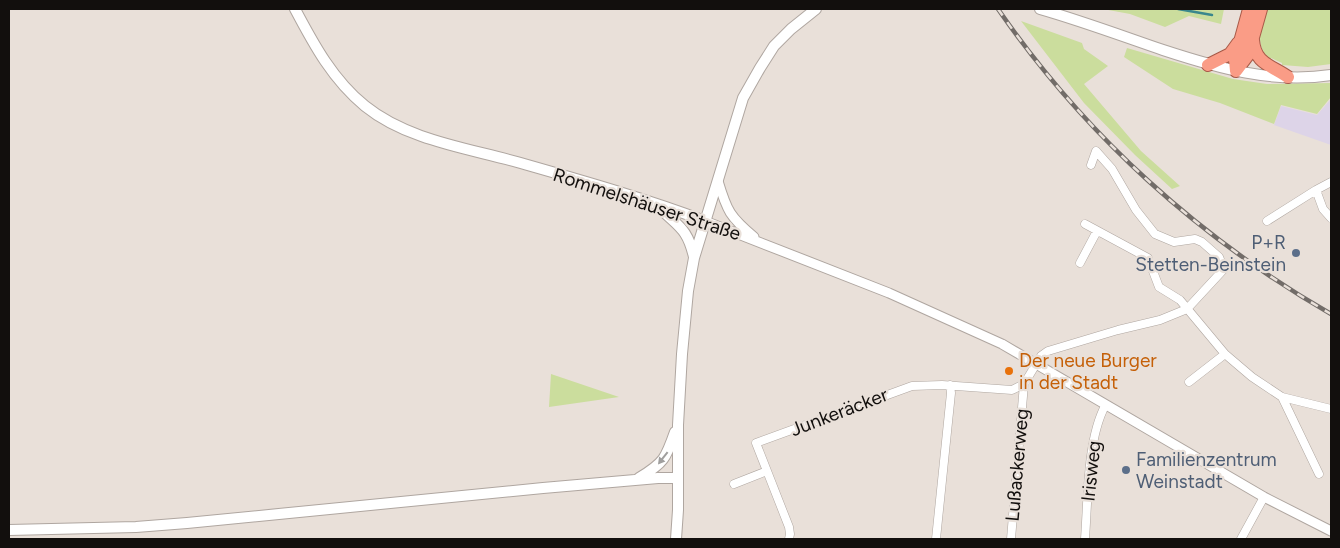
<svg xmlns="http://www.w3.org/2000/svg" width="1340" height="548" viewBox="0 0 1340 548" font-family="Figtree,sans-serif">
  <rect width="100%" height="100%" fill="#e9e0d9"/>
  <path fill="#ddd4e8" d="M 1331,99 L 1331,145 L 1274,125 L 1281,106 L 1317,115 Z"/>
  <path fill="#cbdd9d" d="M 1103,9 L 1224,9 L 1221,24 L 1189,16 L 1165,27 L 1130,14 Z
    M 1265,9 L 1331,9 L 1331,64 L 1308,67 L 1282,65 L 1282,63 L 1271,58 L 1270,60 C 1254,45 1261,28 1265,9 Z
    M 1021,21 L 1082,43 L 1084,49 L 1108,66 L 1084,84 L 1141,151 L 1180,186 L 1172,189 L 1135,155 L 1084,103 Z
    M 1127,48 L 1233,79 L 1267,84 L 1331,83 L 1331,97 L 1317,114 L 1281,105 L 1274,124 L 1220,103 L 1173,89 L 1124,57 Z
    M 551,374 L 619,397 L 549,407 Z"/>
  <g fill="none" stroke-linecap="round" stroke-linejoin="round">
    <path stroke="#3a878d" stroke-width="2.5" d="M 1178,9 L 1212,15"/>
    <defs>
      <path id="minor" d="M 1316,190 L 1323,209 L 1331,218
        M 1267,221 L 1316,190 L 1331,182
        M 1085,224 L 1148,258 L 1159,287 L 1180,300 L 1225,354 L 1252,377 L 1282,397 L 1331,409
        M 1080,263 L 1097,231
        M 1189,382 L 1225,354
        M 1282,397 L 1319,474
        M 734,484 L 767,471
        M 789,539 L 790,534 L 789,527 L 756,443 L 912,386 L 942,385 L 1012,390 L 1024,384
        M 936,539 L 951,393 L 950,385
        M 1011,539 L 1024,384 L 1041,356 L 1048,351 L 1118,330 L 1160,320 L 1187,309 L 1224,269 L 1219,257 L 1202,242 L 1195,239 L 1174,242 L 1155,234 L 1136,210 L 1112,169 L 1096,151 L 1091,165
        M 1085,539 C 1088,499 1087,440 1105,406
        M 1241,539 L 1264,497"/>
      <path id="tertiary" d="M 718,181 C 727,211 730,217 754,237
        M 705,221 L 889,293 L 1002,344 L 1264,497 L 1331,531"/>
      <path id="secondary" d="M 295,9 C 314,45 333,80 365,106 C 407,140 467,148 517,162 C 580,180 644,198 705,221
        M 1040,9 C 1082,21 1122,36 1163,50 C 1218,68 1273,84 1331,75
        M 659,207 C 678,227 687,227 694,257
        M 639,478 C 664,463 666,458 675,432
        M 9,530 L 136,527 L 187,523 L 543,488 L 658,478 L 678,478
        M 676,539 L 678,510 L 678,425 L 682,354 L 688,291 L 694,258 L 743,98 L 760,68 L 774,46 L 791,29 L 816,9"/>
      <path id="trunk" d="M 1253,40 C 1255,64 1271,65 1288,77
        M 1208,65 L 1230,54 L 1238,43
        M 1236,71 L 1248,55 L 1261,9
        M 1236,71 L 1235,60 L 1249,9"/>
    </defs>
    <use href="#minor" stroke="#afa6a0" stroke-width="9"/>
    <use href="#tertiary" stroke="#afa6a0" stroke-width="11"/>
    <use href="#secondary" stroke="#afa6a0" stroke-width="12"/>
    <use href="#trunk" stroke="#a85a48" stroke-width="14"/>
    <use href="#minor" stroke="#fff" stroke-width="8"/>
    <use href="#tertiary" stroke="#fff" stroke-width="9"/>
    <use href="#secondary" stroke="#fff" stroke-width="10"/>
    <use href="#trunk" stroke="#fa9c86" stroke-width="12"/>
    <defs>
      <path id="rail" d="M 998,9 C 1085,135 1199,238 1331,314"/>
    </defs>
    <use href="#rail" stroke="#726c68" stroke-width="4.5"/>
    <use href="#rail" stroke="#e9e0d9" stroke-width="2.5" stroke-dasharray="8" stroke-linecap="butt"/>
  </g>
  <defs><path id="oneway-solid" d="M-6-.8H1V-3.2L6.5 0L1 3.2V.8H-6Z" transform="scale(1.25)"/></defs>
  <use fill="#a09f9e" href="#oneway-solid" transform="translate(663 458) rotate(128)"/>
  <g fill="#5c6f8a" stroke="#e9e0d9" stroke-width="2">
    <circle cx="1296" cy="253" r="5"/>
    <circle cx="1126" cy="470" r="5"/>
  </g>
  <circle fill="#e8710a" stroke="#e9e0d9" stroke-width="2" cx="1009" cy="371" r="5"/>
  <g text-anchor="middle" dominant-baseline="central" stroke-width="4.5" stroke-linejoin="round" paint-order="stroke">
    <g font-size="19" fill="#120f0d" stroke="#e9e0d9">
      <text transform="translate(647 204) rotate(18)">Rommelshäuser Straße</text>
      <text transform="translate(839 412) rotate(-21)">Junkeräcker</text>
      <text transform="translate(1017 465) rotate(-85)">Lußackerweg</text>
      <text transform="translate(1091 471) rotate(-84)">Irisweg</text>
    </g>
    <g font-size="19" fill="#4e5e75" stroke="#e9e0d9" text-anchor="end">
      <text x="1286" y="242">P+R<tspan x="1286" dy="22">Stetten-Beinstein</tspan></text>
      <text x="1136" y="459" text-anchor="start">Familienzentrum<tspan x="1136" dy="22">Weinstadt</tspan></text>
    </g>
    <g font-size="19" fill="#c56008" stroke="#e9e0d9" text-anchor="start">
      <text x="1019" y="360">Der neue Burger<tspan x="1019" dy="22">in der Stadt</tspan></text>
    </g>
  </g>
  <rect width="1340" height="548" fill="none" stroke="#120f0d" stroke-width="20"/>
</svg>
